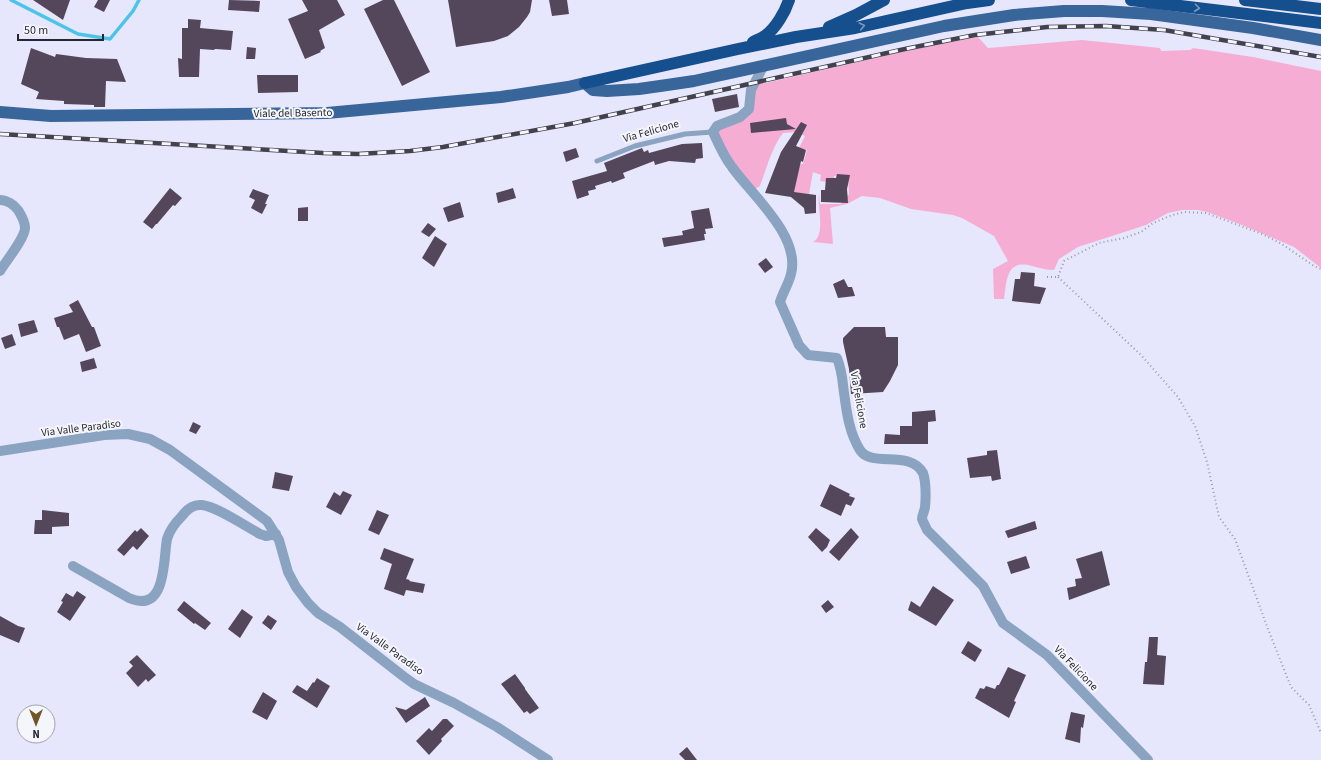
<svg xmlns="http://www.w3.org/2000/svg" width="1321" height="760" viewBox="0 0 1321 760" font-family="'Source Sans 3',sans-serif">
  <rect width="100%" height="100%" fill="#e6e7fd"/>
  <path fill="#f6add4" d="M 978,37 L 988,48 L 1082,40 L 1160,48 L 1161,51 L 1190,50 L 1193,48 L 1253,57 L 1321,71 L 1321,268 L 1294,247 L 1242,225 L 1207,212 L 1198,210 L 1182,210 L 1168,213 L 1146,225 L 1078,247 L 1059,259 L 1054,270 C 1046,270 1040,268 1032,266 C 1006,259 1007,280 1004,299 L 994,299 L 993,269 L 1008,261 L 994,236 L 962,218 L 953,215 L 911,209 L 880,198 L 862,196 L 847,204 L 830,208 L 833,244 L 813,242 C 826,235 817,206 819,194 L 820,204 L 841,204 L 841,195 L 849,195 L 848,175 L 834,176 L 834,178 L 827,182 L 820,181 L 821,175 L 813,172 L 809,194 L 798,193 L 796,199 L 791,197 L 800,164 L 803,164 L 807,150 L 799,148 L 805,136 L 796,132 L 783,133 C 773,145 765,172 760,186 L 755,189 L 735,166 L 714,131 L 743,118 L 756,85 L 915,49 Z"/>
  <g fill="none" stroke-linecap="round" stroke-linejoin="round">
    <path stroke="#4cc3e8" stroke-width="3.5" d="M 11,0 L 78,34 L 110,39 L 133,11 L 139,0"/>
  </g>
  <path fill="#55475b" d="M 33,0 L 70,0 L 63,20 Z
    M 98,0 L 110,0 L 104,12 L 94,7 Z
    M 229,0 L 260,1 L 259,12 L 228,10 Z
    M 302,0 L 337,0 L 345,15 L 319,30 L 325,48 L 320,51 L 321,52 L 305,59 L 288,19 L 308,11 Z
    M 383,0 L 394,0 L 430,72 L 402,86 L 364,9 Z
    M 448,0 L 532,0 L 530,12 L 527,17 L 519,27 L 508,36 L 494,41 L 456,47 Z
    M 549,0 L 567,0 L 569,14 L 552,16 Z
    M 188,19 L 201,20 L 200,28 L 233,31 L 231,50 L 215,49 L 214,50 L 200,49 L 199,77 L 179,77 L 178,58 L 182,59 L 182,28 L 188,28 Z
    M 247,47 L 256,48 L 255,59 L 246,59 Z
    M 31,48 L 55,57 L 56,54 L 86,58 L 117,59 L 126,82 L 106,81 L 105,107 L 94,107 L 94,105 L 64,104 L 64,101 L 36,99 L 39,92 L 21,84 Z
    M 257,75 L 298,75 L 298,92 L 258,93 Z
    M 737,94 L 739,107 L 715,112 L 712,99 Z
    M 786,118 L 787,124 L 796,129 L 751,133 L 750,123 Z
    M 801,122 L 807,125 L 796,146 L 806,150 L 803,162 L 801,161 L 794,192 L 816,195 L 816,213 L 805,214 L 804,208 L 791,197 L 765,193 L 781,152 Z
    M 702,143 L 703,158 L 696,159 L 695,163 L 669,161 L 655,165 L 654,161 L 623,173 L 625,178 L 612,183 L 611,181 L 595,186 L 596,189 L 588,191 L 589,195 L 577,199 L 572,181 L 607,171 L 604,163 L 642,148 L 644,152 L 648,150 L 649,153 L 682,144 Z
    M 576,148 L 579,157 L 566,162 L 563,152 Z
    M 837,174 L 850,175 L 847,189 L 848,203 L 821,202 L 821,190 L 825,190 L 826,178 L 836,178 Z
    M 170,188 L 182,198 L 175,206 L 173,205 L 157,224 L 156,224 L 152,229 L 143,222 Z
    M 513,188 L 516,198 L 498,203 L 496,193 Z
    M 253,189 L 269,195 L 265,204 L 267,204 L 262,214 L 251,208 L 255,200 L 249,197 Z
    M 460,202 L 464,217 L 448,222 L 443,208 Z
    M 308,207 L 308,221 L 298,221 L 298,208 Z
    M 709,208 L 713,228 L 705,229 L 706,234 L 704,234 L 705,240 L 664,247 L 662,238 L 683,235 L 682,231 L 694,228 L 691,211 Z
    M 428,223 L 436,229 L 429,237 L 421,232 Z
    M 435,236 L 447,244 L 434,267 L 422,258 Z
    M 766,258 L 773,267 L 765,273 L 758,264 Z
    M 1021,272 L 1035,273 L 1034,286 L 1046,288 L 1040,304 L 1012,301 L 1015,279 L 1020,279 Z
    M 844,279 L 848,287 L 852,287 L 855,296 L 838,298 L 833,284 Z
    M 78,300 L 92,327 L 94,327 L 101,346 L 86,352 L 79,334 L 64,340 L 59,327 L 57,327 L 54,318 L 73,312 L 69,305 Z
    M 34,320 L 38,332 L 21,337 L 18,324 Z
    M 854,327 L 885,327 L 886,337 L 898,337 L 898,365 L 890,381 L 883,392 L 851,394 L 849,369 L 843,342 L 843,338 Z
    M 12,334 L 16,345 L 5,349 L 1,338 Z
    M 94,358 L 97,368 L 82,372 L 80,362 Z
    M 935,410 L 936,421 L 928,422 L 928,444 L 884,444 L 885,434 L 900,435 L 900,426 L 912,426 L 912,412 Z
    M 193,422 L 201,426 L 196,434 L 189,431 Z
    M 997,450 L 1001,479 L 992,481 L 991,476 L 970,478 L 967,458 L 987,455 L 987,451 Z
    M 275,472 L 293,476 L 289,491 L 272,488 Z
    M 830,484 L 850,494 L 849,496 L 855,498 L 851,506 L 846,504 L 841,516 L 820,506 Z
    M 343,491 L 352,495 L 341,515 L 326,507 L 334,492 L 340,496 Z
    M 42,510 L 69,513 L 69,526 L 52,527 L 52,534 L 34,534 L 35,520 L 42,520 Z
    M 377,510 L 389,515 L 379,535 L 368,530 Z
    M 1035,521 L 1037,529 L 1008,538 L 1005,531 Z
    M 141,528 L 149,536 L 137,550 L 133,546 L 124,556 L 117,550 L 135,530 L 137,532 Z
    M 816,528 L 830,540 L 827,547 L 822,552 L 808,537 Z
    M 851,528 L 859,537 L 839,561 L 829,552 Z
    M 384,548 L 414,559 L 406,579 L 410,580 L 409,581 L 425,584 L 423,593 L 406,590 L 404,596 L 384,589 L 392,564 L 380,559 Z
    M 1102,551 L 1110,585 L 1069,600 L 1067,588 L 1076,586 L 1075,579 L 1082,578 L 1076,559 Z
    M 1026,556 L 1030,568 L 1011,574 L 1007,562 Z
    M 933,586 L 954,600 L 936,626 L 908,610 L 911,601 L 920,607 Z
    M 77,591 L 86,597 L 70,621 L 57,612 L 63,602 L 61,601 L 66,593 L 73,597 Z
    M 828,600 L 834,607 L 826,613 L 821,606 Z
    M 184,601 L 211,623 L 205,630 L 195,623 L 194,624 L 177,610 Z
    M 242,609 L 253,617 L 240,638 L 228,629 Z
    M 268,615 L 277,621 L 271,630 L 262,623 Z
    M 0,616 L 18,626 L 25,628 L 19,643 L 0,635 Z
    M 1149,637 L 1158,637 L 1157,655 L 1166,656 L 1164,685 L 1143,684 L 1145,662 L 1147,662 Z
    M 968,641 L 982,650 L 975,662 L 961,653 Z
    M 137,655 L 156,675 L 148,682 L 146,679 L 138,687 L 126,673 L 133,666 L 129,662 Z
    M 1008,667 L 1026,675 L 1014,701 L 1016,702 L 1009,718 L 975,698 L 980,688 L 984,689 L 986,686 L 995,689 L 997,685 L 999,685 Z
    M 515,674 L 525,688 L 525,689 L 539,708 L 530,714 L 527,711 L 524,713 L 501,684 Z
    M 317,678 L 330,686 L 317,708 L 292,692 L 297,685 L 307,691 L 313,682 L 314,683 Z
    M 263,692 L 277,701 L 267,720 L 252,712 Z
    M 425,697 L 430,706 L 406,723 L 395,707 L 406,710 Z
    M 1071,712 L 1085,715 L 1083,728 L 1081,727 L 1080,743 L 1065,739 Z
    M 443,719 L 447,719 L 454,726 L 441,739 L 442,741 L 429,755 L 416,741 L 429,728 L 432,731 Z
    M 687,747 L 697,760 L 685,760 L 679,754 Z"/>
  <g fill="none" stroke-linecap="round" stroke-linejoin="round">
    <path stroke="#999aab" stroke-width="2" stroke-dasharray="1 3" stroke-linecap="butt" d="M 1047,277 L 1058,277 L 1064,261 L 1099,243 L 1124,238 L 1141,232 L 1153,223 L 1172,215 L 1184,212 L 1206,213 L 1262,234 L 1282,244 L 1314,266 L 1321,269
      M 1058,277 L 1141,355 L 1178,397 L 1195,426 L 1207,462 L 1219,517 L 1235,539 L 1268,629 L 1291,687 L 1309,705 L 1321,733"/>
    <path stroke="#8aa3c1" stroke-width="5" d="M 597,161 L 635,146 L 685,134 L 713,132"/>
    <path stroke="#8aa3c1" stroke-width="10" d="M 764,65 L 751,90 L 749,109 L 740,117 L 717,126 L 713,132 C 718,143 724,157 732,167 C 751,194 801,236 791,274 C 789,283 783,292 780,302 L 799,345 L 808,355 L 837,358 C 841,368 842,375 843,385 C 846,407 848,431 860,450 C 871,468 910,449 923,473 C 926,481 926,498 925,507 C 925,510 922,515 922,519 C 923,522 926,527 927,530 L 983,586 L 1003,623 L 1047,655 L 1148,760
      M 0,200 C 7,200 14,205 18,210 C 21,215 25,221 25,228 C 25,238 6,261 0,271
      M 0,451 L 104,435 L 128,434 L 150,439 L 170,450 L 267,521 L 279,540 L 288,572 L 296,587 L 308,603 L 318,613 L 340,627 L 403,676 L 414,684 L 454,703 L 497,727 L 548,760
      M 73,566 L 129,598 C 167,614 163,560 167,539 C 170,529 175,523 182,516 C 187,509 193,504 202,505 C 218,507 245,526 260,534 L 266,536 L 276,534"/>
    <path stroke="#38669b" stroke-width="12" d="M 0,112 L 51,116 L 327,113 L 501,97 L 568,87 L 585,83 L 593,90 L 607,91 L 639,89 L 667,85 L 694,81 L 944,26 L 1014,15 L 1064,11 L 1102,11 L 1151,14 L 1253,28 L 1321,40"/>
    <path stroke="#164f8d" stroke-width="12" d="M 1131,0 L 1321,23
      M 1245,0 L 1321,9
      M 829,27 L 856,15 L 884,0
      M 753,42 C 757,40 762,38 765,36 C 776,28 785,12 789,0
      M 585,83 L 738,49 L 796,37 L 855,28 L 967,3 L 989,0"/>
    <defs>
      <path id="rail" d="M 0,134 L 323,153 L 358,154 L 410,151 L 443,147 L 575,123 L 905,49 L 975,35 L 1047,27 L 1106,26 L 1164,30 L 1321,57"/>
    </defs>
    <use href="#rail" stroke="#42424e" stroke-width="4.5"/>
    <use href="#rail" stroke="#f5f6fb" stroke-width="3" stroke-dasharray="9" stroke-linecap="butt"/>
  </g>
  <defs><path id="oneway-chevron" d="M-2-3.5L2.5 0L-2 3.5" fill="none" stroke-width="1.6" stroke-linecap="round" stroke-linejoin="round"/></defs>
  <g stroke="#7a9abe">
    <use href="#oneway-chevron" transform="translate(1197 8) rotate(7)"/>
    <use href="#oneway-chevron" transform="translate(862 26) rotate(-12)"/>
  </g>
  <g text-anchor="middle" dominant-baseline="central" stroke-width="4" stroke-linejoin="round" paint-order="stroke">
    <g font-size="11" fill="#262630" stroke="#f5f6fb">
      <text transform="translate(293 113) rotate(-1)">Viale del Basento</text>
      <text transform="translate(651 131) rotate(-16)">Via Felicione</text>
      <text transform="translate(859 400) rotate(80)">Via Felicione</text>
      <text transform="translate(81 428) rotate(-7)">Via Valle Paradiso</text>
      <text transform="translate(390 649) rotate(36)">Via Valle Paradiso</text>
      <text transform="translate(1076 668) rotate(46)">Via Felicione</text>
    </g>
  </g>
  <g transform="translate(36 724) rotate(180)"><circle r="19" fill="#f5f6fb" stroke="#a2a3aa"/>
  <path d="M0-3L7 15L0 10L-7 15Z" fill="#705527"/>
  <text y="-6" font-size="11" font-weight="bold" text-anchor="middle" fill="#262630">N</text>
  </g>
  <path d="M18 34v6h85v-6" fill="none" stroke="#262630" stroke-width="2"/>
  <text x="24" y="34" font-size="12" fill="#262630" stroke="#f5f6fb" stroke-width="3" paint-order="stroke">50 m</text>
</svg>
